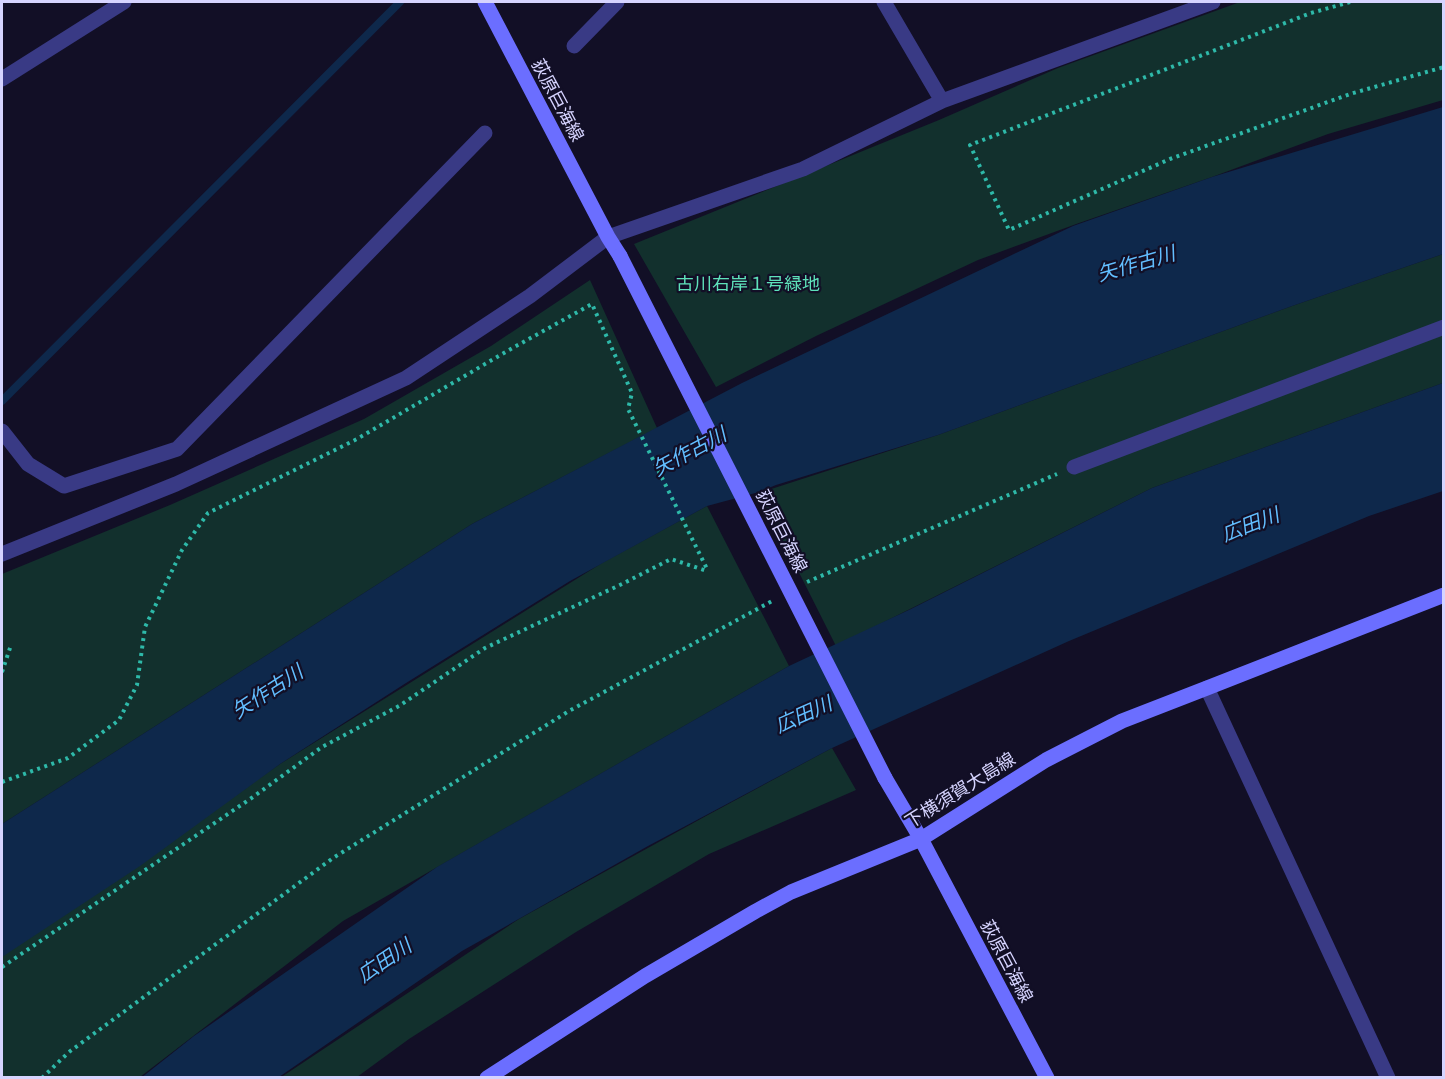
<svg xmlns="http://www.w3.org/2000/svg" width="1445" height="1079" viewBox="0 0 1445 1079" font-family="Mulish,'Noto Sans JP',sans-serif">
  <rect width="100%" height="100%" fill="#120f26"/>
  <path fill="#12302d" d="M 1240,2 L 1443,2 L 1443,100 L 1328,134 L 1212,177 L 1079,223 L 978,260 L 816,336 L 716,387 L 634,244 L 939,120 L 1058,68 Z
    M 1443,254 L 1443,383 L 1152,488 L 836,646 L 759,493 L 938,435 L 1292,306 Z
    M 590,280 L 657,428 L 472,524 L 2,824 L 2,574 L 170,505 L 364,419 L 491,346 Z
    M 707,506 L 789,666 L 343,921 L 140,1077 L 2,1077 L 2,956 L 280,764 L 602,563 Z
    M 832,748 L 856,790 L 709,854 L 576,932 L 409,1039 L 357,1077 L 280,1078 L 519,919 L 706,816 Z"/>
  <path fill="#0e284b" d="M 1443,107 L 1443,254 L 1292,306 L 938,435 L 776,485 L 759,492 L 707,506 L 570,581 L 406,683 L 280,764 L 140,866 L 2,957 L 2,824 L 472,524 L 742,383 L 1073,226 L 1212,177 Z
    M 1443,383 L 1443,491 L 1369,516 L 1069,641 L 832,748 L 648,846 L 462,951 L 279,1077 L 141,1078 L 194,1036 L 437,867 L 789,666 L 911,609 L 1152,488 Z"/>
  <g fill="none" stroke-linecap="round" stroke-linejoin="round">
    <path stroke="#0e284b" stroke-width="8" d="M 2,401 L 400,2"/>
    <path stroke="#2eb9a9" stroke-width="4" stroke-dasharray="3 4.5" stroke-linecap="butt" d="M 1350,2 L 1311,13 L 970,145 L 1009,230 L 1170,159 L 1350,94 L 1444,67
      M 807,582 L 1057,474
      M 2,672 L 11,645
      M 2,782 L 68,758 L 119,720 L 137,685 L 145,627 L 182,550 L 208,513 L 357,439 L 509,350 L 592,304 L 632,393 L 628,409 L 708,571
      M 2,967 L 253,797 L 322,747 L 399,706 L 485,648 L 622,584 L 671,559 L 707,571
      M 42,1078 L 69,1052 L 333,858 L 569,711 L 774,600"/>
    <path stroke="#393a85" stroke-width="15" d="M 884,2 L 942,101
      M 574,46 L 617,2
      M 2,79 L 124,2
      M 2,431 L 28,464 L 64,486 L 177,449 L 485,133
      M 1074,467 L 1444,327
      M 2,554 L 176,484 L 406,378 L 530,296 L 608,237 L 803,169 L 942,101 L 1213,2
      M 1207,688 L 1388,1078"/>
    <path stroke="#6b6eff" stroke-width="15" d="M 485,2 L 608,237 L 620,256
      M 885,778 L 921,839 L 1047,1078
      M 487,1078 L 645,976 L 756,911 L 791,892 L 921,839 L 1046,760 L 1122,721 L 1207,688 L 1444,595"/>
    <path stroke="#6b6eff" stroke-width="15" d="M 620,256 L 885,778"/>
  </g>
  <g text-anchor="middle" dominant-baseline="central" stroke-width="4.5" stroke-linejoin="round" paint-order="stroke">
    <g font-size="18" fill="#d6d4ff" stroke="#120f26">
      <text transform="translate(558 100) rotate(62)">荻原巨海線</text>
      <text transform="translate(782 531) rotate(63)">荻原巨海線</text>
      <text transform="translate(960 790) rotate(-32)">下横須賀大島線</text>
      <text transform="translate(1007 961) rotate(62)">荻原巨海線</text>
    </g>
    <g font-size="18" fill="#5ee1ba" stroke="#120f26">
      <text x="748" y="283">古川右岸１号緑地</text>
    </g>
    <g font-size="20" font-style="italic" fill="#62beff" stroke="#120f26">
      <text transform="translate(1136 263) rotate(-16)">矢作古川</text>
      <text transform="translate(689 451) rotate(-28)">矢作古川</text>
      <text transform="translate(1250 524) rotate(-21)">広田川</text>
      <text transform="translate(267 691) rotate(-33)">矢作古川</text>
      <text transform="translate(803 714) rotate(-24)">広田川</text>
      <text transform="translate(384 960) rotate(-34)">広田川</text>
    </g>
  </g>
  <rect width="1445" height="1079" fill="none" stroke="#d6d4ff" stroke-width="6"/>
</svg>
